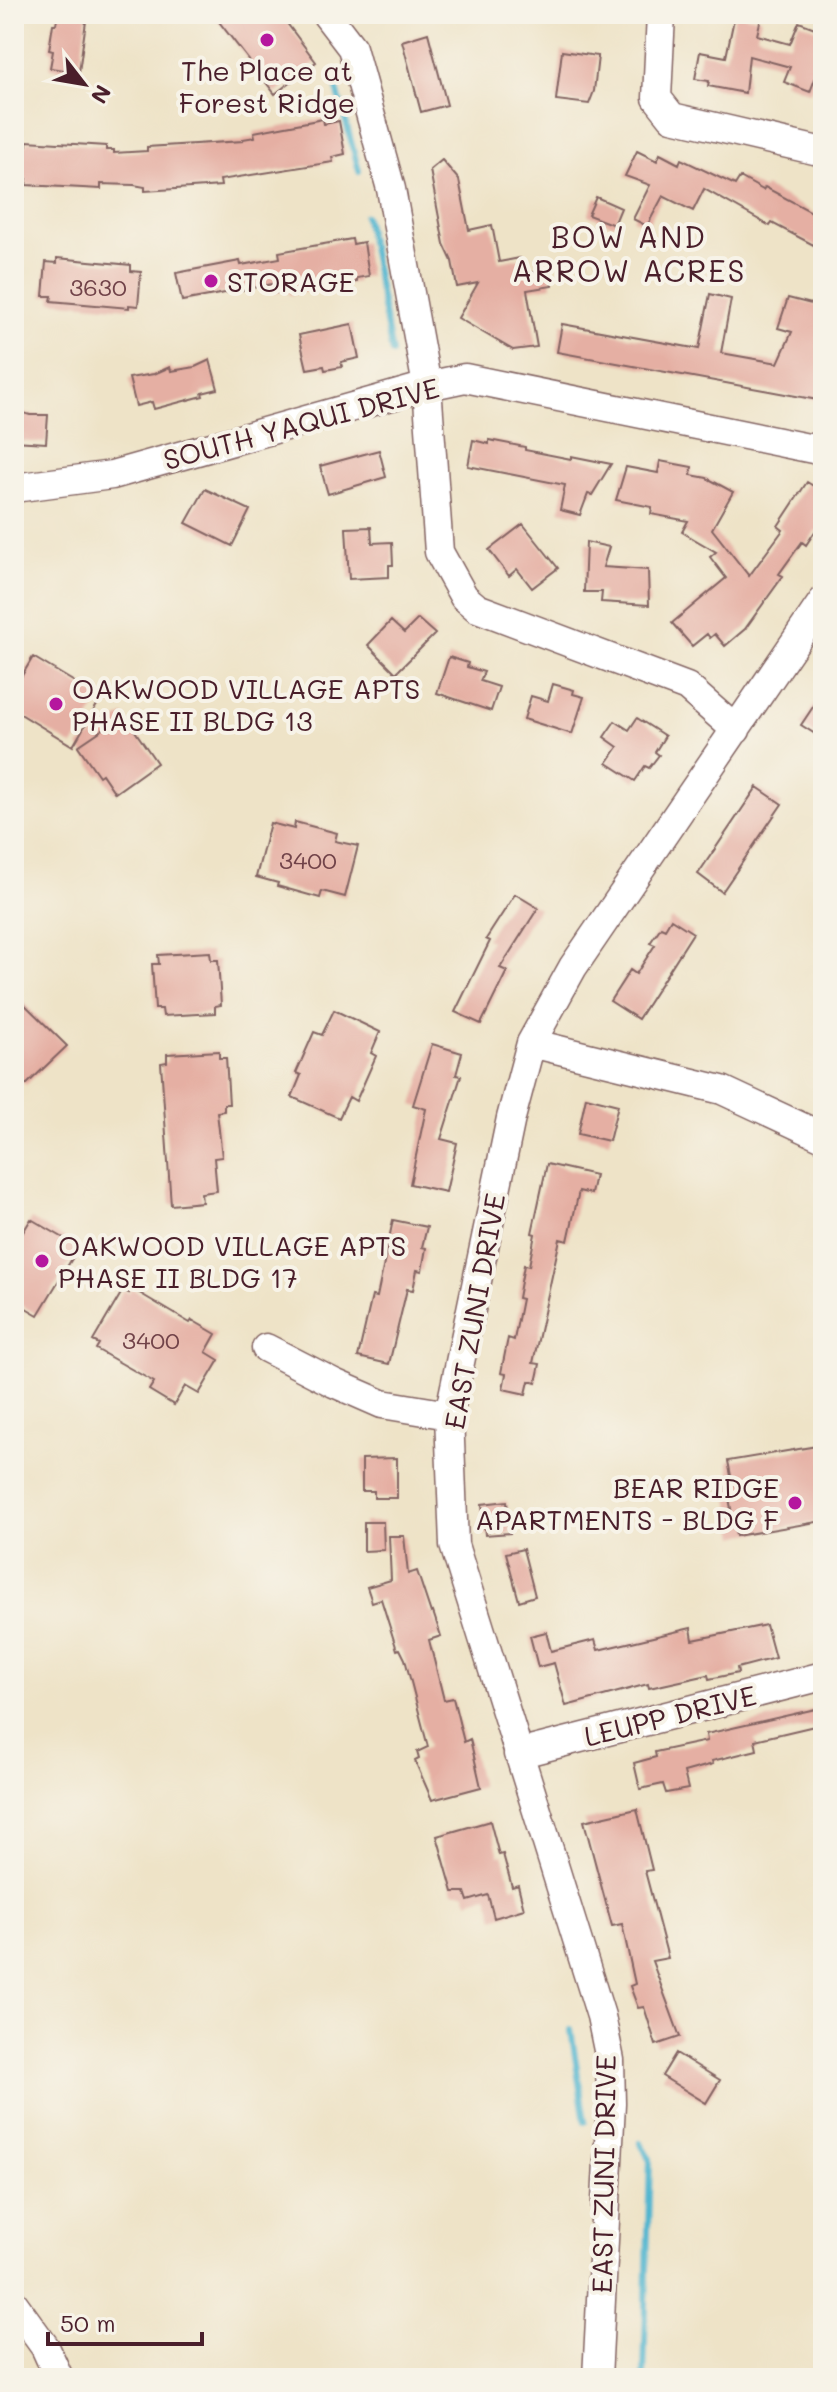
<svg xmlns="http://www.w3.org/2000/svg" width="837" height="2392" viewBox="0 0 837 2392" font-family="Mali,sans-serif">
  <rect width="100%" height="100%" fill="#f7f3e8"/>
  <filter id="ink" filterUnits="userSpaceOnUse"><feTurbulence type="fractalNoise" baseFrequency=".0125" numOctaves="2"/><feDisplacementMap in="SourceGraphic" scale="16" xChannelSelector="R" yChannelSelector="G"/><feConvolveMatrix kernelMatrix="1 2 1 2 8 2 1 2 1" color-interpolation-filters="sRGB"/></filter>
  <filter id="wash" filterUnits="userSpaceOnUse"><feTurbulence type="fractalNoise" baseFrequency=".006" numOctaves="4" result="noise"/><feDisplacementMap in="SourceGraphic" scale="32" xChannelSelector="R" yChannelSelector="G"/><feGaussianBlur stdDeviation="1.8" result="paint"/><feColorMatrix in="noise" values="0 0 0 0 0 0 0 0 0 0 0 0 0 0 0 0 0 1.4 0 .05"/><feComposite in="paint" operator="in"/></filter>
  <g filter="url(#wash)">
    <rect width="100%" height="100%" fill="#eee3c7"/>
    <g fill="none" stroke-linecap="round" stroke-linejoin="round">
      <path stroke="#50b5cf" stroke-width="6" d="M 335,81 L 359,171
        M 365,216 L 392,353
        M 571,2030 L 585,2122
        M 640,2143 L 650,2158 L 644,2378"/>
    </g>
    <g id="blocks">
      <path fill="#e5afa3" d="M 58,14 L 87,14 L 79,72 L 50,68 L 53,51 L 49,50 L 53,24 L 56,24 Z
        M 213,14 L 280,14 L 316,62 L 275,94 Z
        M 735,14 L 761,18 L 757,35 L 790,44 L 799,22 L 823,31 L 823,82 L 815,79 L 810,92 L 784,82 L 790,67 L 749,56 L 745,93 L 708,86 L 709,81 L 695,79 L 700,52 L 726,57 Z
        M 428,33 L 447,105 L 421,112 L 402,41 Z
        M 562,51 L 598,56 L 594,91 L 589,104 L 556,100 Z
        M 323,119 L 324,124 L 339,121 L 345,154 L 332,157 L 333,162 L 220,180 L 221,186 L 145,191 L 145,187 L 134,185 L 101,184 L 101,189 L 26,185 L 27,179 L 16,178 L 19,145 L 27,145 L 27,141 L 106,146 L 106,150 L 114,150 L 114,153 L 147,151 L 147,147 L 243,141 L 243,139 L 255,137 L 254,132 Z
        M 637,151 L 657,161 L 660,154 L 679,164 L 681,159 L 735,185 L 740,177 L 763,190 L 765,187 L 823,218 L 823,250 L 772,223 L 770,226 L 704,189 L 693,211 L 663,196 L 647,226 L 633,219 L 650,185 L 625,176 Z
        M 442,160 L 459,180 L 469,230 L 492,225 L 499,262 L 520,258 L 522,274 L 550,270 L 552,286 L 527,290 L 537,347 L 513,350 L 458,318 L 478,283 L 457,287 L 452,261 L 444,244 L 430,170 Z
        M 596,197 L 621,208 L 614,225 L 588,215 Z
        M 352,239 L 353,244 L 364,242 L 369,276 L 357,278 L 357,282 L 289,295 L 288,290 L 275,293 L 273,284 L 182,301 L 176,273 L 240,261 L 241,265 L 280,258 L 279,252 Z
        M 57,258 L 131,265 L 131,271 L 141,272 L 138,306 L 129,305 L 129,308 L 51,301 L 52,296 L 43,296 L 46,262 L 57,263 Z
        M 710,294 L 731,299 L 721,353 L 778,363 L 792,332 L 778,328 L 788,298 L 823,307 L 823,354 L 820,371 L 823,372 L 823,401 L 557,352 L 562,324 L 699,349 Z
        M 352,324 L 359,358 L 341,362 L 342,367 L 325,370 L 324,366 L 307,369 L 299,335 Z
        M 210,360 L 218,389 L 202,393 L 203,396 L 154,409 L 152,402 L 136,406 L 129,378 L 154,374 L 170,367 L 171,371 L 195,367 Z
        M 14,410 L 30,415 L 48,415 L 46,443 L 14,441 Z
        M 473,440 L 489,444 L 489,440 L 525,447 L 525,450 L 571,459 L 571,456 L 611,464 L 592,495 L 588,494 L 580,515 L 560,510 L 565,485 L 468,466 Z
        M 379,450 L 386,477 L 328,494 L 320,466 Z
        M 660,461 L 692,467 L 691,475 L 707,478 L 733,492 L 712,529 L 749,576 L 783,530 L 778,526 L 807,482 L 823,492 L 823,535 L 816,530 L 806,545 L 802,542 L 779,574 L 783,576 L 745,629 L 725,646 L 715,634 L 710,638 L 707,634 L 692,646 L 672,623 L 726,578 L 710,557 L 716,552 L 682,532 L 688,521 L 651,514 L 652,507 L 616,500 L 626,467 L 658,473 Z
        M 205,489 L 250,510 L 232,546 L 186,523 Z
        M 523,524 L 558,568 L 532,588 L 517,569 L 509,576 L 489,550 Z
        M 371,527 L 372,543 L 392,542 L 393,565 L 389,565 L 389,577 L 349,579 L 346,528 Z
        M 586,542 L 609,547 L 603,567 L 648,570 L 649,605 L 601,602 L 602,592 L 584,592 Z
        M 418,619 L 435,634 L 396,673 L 368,645 L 391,621 L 404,633 Z
        M 33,657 L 101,698 L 73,746 L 14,710 L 14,689 Z
        M 449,657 L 468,663 L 467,667 L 484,672 L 480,681 L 499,687 L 491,711 L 437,693 Z
        M 553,684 L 574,690 L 573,694 L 584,697 L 572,734 L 524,719 L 531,696 L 548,701 Z
        M 823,692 L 823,739 L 801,725 Z
        M 124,715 L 157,763 L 115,793 L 102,774 L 99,776 L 78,746 Z
        M 637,718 L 665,736 L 655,752 L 659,755 L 649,768 L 645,766 L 635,781 L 607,763 L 618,747 L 604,737 L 615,721 L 629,730 Z
        M 757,787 L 782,804 L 722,892 L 698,874 Z
        M 295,822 L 337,833 L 335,841 L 358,846 L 345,897 L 322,891 L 320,898 L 277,886 L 278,883 L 256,877 L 270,823 L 294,829 Z
        M 515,894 L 538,908 L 500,968 L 507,971 L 481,1024 L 455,1012 L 490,941 L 486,939 Z
        M 671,919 L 693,933 L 638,1019 L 610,1001 L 630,970 L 636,974 L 655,945 L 650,943 L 661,927 L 665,929 Z
        M 210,952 L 211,960 L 218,960 L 221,1005 L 215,1006 L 215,1013 L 163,1016 L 162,1009 L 155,1009 L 152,964 L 159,964 L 158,955 Z
        M 14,994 L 67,1046 L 26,1085 L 14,1073 Z
        M 334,1010 L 380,1032 L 371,1053 L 376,1056 L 356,1101 L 349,1097 L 339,1118 L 292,1097 L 301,1075 L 296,1073 L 314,1032 L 322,1035 Z
        M 432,1044 L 462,1053 L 456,1075 L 461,1076 L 441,1139 L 457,1143 L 446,1192 L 410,1184 L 426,1109 L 413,1105 Z
        M 219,1051 L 219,1058 L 226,1058 L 229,1104 L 224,1104 L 224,1111 L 217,1112 L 222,1157 L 214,1158 L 217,1191 L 201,1193 L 202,1202 L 171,1205 L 161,1063 L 167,1062 L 167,1054 Z
        M 586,1097 L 618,1105 L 609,1141 L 578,1134 Z
        M 547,1164 L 595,1175 L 591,1194 L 579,1191 L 568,1241 L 560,1239 L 533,1363 L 540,1364 L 536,1383 L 529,1381 L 526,1394 L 503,1389 L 506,1374 L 501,1373 L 508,1338 L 514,1340 L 522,1299 L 518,1298 L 524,1265 L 529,1266 L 535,1234 L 532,1233 Z
        M 31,1219 L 79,1247 L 38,1315 L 14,1301 L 14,1247 Z
        M 393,1220 L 427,1227 L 422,1247 L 426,1248 L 422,1271 L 417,1270 L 413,1290 L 407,1289 L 389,1364 L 358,1357 L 372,1296 L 377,1297 Z
        M 131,1288 L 190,1323 L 192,1320 L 216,1334 L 206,1352 L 219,1360 L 199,1394 L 185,1386 L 174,1405 L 149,1390 L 154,1382 L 96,1349 L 99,1344 L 93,1341 L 123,1290 L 129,1293 Z
        M 823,1445 L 823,1521 L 736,1536 L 727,1487 L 733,1486 L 728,1461 Z
        M 397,1458 L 397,1498 L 374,1498 L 374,1491 L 362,1491 L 362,1459 Z
        M 507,1501 L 510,1533 L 485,1535 L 482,1504 Z
        M 364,1522 L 383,1522 L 384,1550 L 364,1551 Z
        M 389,1536 L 404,1536 L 408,1574 L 417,1571 L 431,1613 L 433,1612 L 441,1636 L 429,1640 L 444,1700 L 453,1698 L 464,1742 L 470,1739 L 481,1787 L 432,1800 L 415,1761 L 419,1759 L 417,1752 L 428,1747 L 405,1659 L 400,1649 L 397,1650 L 381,1599 L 372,1602 L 367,1587 L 391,1580 Z
        M 523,1549 L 535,1596 L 519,1601 L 506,1553 Z
        M 766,1625 L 775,1658 L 737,1668 L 738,1673 L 709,1679 L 708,1675 L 649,1688 L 648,1684 L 566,1706 L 554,1663 L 538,1667 L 530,1636 L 546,1632 L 551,1651 L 595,1640 L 598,1650 L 691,1628 L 693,1640 Z
        M 820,1708 L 823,1724 L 755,1740 L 757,1750 L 712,1761 L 713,1764 L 684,1772 L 688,1789 L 666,1793 L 663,1784 L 640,1789 L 634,1763 L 656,1757 L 655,1752 L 707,1741 L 706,1734 Z
        M 637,1809 L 652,1870 L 645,1871 L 668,1958 L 652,1961 L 680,2037 L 656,2045 L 644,2007 L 638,2008 L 630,1986 L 635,1984 L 622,1924 L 612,1926 L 584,1821 Z
        M 490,1821 L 499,1855 L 503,1854 L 512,1887 L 518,1885 L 524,1909 L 494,1918 L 488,1895 L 468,1901 L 465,1892 L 453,1892 L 437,1836 Z
        M 676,2053 L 720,2080 L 706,2103 L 662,2076 Z"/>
    </g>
  </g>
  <g filter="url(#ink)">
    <use href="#blocks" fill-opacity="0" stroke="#836462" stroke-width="2"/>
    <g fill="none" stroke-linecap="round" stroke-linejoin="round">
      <defs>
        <path id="minor" d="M 326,14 L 352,48 L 391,189 L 427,386 L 439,552 L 464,597 L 477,608 L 687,687 L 736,730
          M 661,14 L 657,98 L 672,117 L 823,152
          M 14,488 L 112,475 L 427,386 L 465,378 L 823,451
          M 531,1043 L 722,1090 L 823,1137
          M 266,1348 L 334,1383 L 382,1404 L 449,1415
          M 518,1754 L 823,1676
          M 14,2304 L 45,2347 L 59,2378
          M 597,2378 L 611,2103 L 610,2060 L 601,2016 L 454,1545 L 449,1415 L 511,1118 L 531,1043 L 573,967 L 823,601"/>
      </defs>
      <use href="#minor" stroke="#836462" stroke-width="31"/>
      <use href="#minor" stroke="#fff" stroke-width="28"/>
    </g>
  </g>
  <g fill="#b5179e" stroke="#f7f3e8" stroke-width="3">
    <circle cx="267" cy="40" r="8"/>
    <circle cx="211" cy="281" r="8"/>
    <circle cx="56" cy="704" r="8"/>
    <circle cx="42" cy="1261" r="8"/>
    <circle cx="795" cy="1503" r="8"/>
  </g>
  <g text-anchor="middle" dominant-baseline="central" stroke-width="8" stroke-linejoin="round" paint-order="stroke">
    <g font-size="24" fill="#714349">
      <text x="98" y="286">3630</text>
      <text x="308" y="859">3400</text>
      <text x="151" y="1339">3400</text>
    </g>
    <g font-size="28" fill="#4a1f2b" stroke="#f7f3e8" text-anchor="start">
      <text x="267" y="70" text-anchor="middle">The Place at<tspan x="267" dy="32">Forest Ridge</tspan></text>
      <text x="227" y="281">STORAGE</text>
      <text x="72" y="688">OAKWOOD VILLAGE APTS<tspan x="72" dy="32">PHASE II BLDG 13</tspan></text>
      <text x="58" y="1245">OAKWOOD VILLAGE APTS<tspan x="58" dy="32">PHASE II BLDG 17</tspan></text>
      <text x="779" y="1487" text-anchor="end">BEAR RIDGE<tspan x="779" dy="32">APARTMENTS - BLDG F</tspan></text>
    </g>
    <g font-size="28" fill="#4a1f2b" stroke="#f7f3e8">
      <text transform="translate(301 423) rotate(-15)">SOUTH YAQUI DRIVE</text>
      <text transform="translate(474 1311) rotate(-80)">EAST ZUNI DRIVE</text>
      <text transform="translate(670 1715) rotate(-14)">LEUPP DRIVE</text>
      <text transform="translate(603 2174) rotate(-89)">EAST ZUNI DRIVE</text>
    </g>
    <g font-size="30" letter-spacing="2" fill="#4a1f2b" stroke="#f7f3e8">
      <text x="629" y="236">BOW AND<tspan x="629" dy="34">ARROW ACRES</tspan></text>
    </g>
  </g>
  <rect width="837" height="2392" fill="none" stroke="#f7f3e8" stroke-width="48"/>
  <g transform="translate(84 84) rotate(121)" stroke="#f7f3e8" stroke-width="6" paint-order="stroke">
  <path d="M0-6L14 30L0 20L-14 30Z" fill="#4a1f2b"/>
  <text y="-12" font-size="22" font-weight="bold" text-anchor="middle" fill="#4a1f2b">N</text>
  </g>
  <path d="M48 2332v12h154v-12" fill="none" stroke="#4a1f2b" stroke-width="4"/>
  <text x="60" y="2332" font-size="24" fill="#4a1f2b" stroke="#f7f3e8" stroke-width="6" paint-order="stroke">50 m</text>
</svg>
